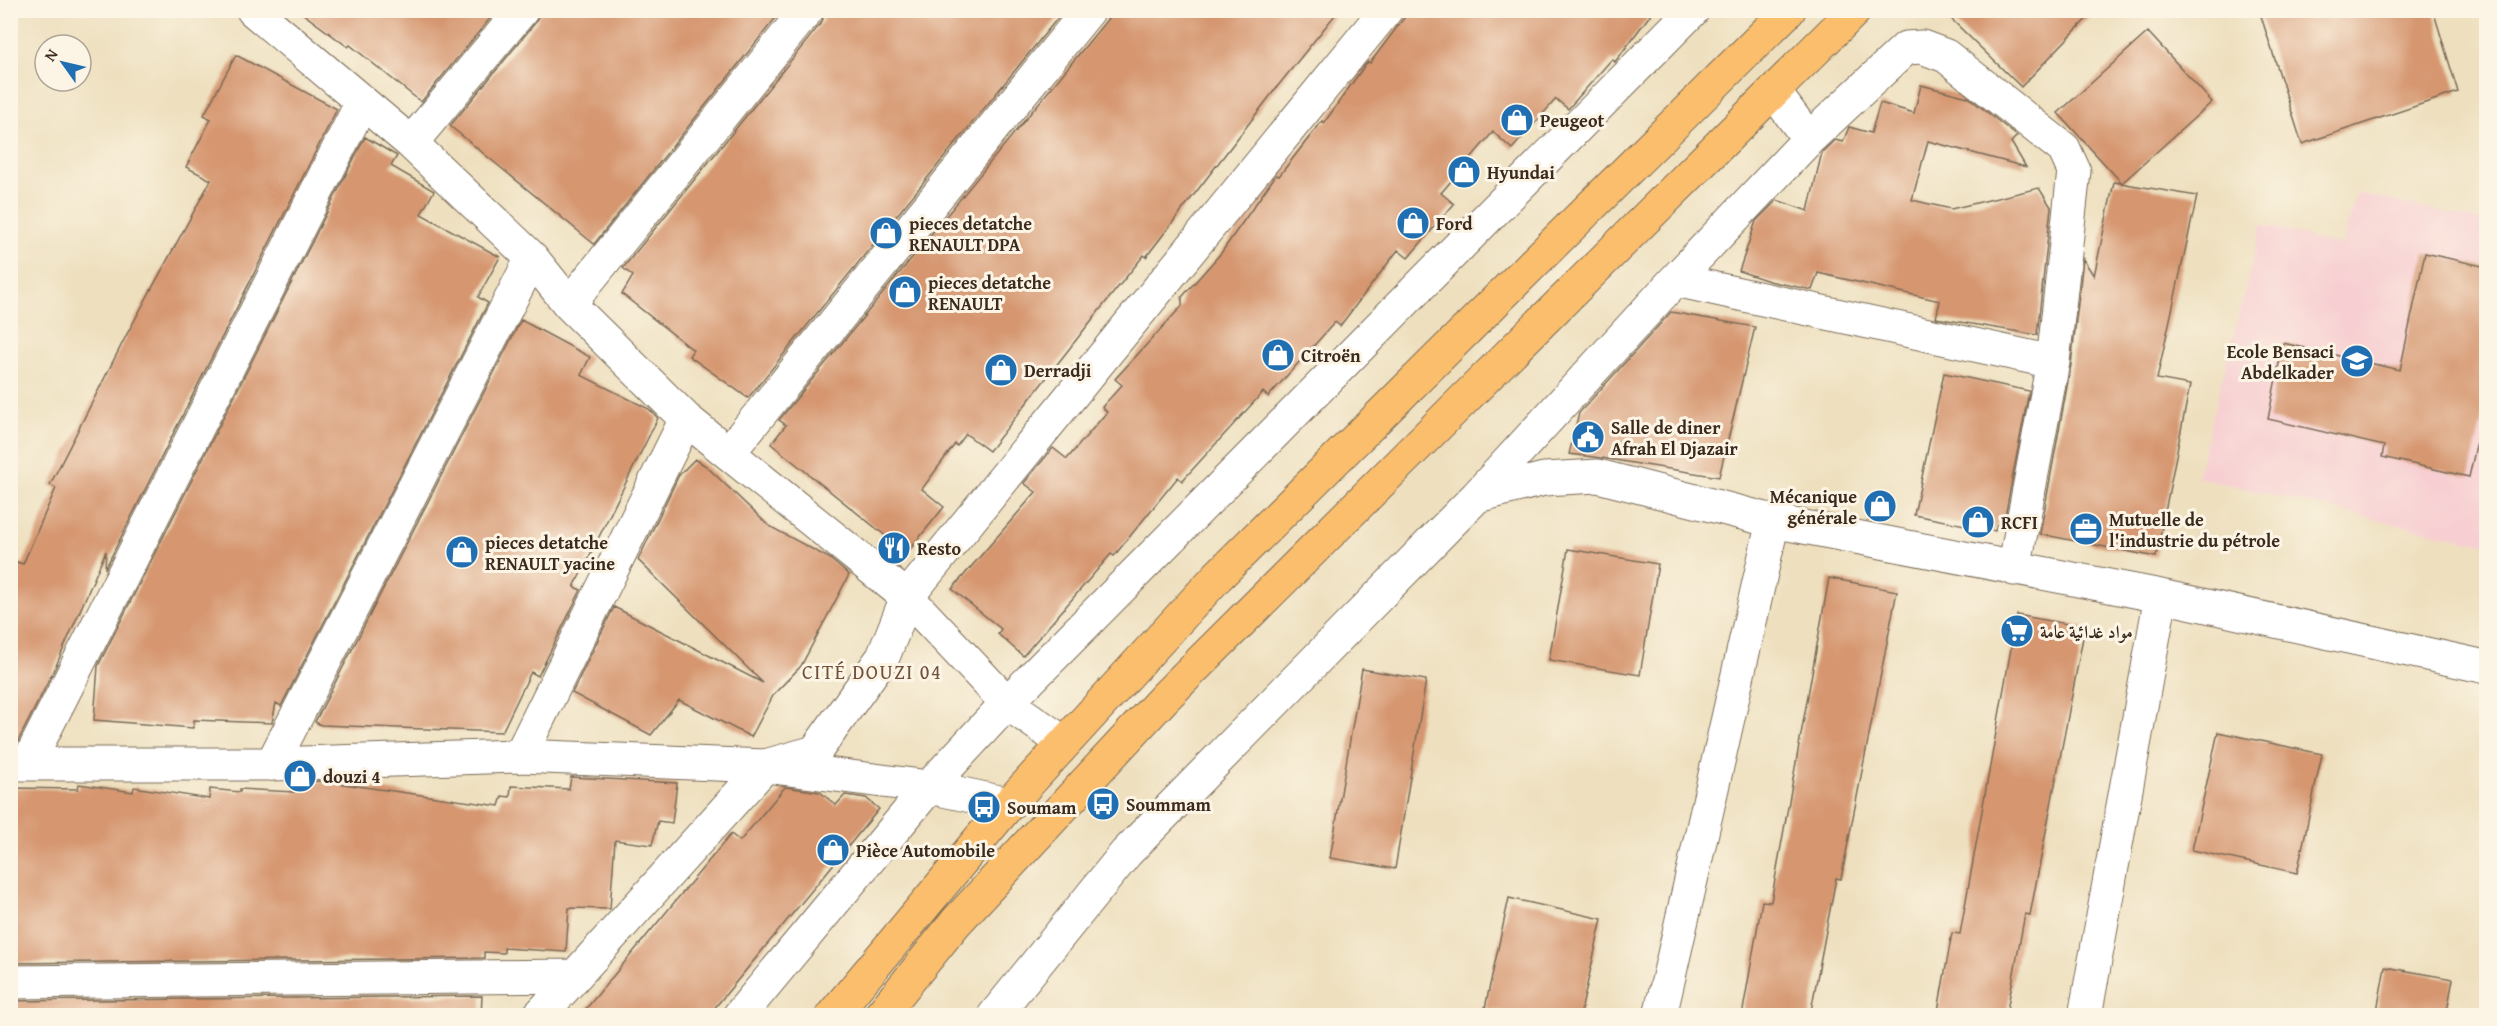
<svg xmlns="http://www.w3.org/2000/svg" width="2497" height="1026" viewBox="0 0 2497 1026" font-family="'Gentium Book Plus',Amiri,serif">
  <rect width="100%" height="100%" fill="#fcf5e5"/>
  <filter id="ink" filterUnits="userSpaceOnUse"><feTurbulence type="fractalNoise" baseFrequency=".0167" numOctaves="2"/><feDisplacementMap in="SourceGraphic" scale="12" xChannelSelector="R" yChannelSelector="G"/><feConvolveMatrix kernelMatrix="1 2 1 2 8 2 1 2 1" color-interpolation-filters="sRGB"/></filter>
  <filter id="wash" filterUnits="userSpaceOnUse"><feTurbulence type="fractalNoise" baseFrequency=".008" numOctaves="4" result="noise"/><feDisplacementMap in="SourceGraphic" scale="24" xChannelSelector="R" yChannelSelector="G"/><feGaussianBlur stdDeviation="1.35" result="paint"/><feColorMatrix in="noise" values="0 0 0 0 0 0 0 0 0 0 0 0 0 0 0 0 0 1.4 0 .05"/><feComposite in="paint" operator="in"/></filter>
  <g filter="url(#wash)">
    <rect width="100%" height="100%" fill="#eee0bf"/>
    <path fill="#f7cfd2" d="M 2356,193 L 2486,222 L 2486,545 L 2197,477 L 2262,224 L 2342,246 Z"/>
    <g id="blocks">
      <path fill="#d5966f" d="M 298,10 L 497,10 L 421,102 L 350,45 L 348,47 Z
        M 540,10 L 782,10 L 594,244 L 450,126 L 536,22 Z
        M 825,10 L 1057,10 L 1061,14 L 748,398 L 689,356 L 693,350 L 622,294 L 633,276 L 623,268 L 822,22 Z
        M 1115,10 L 1339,10 L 1277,87 L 1146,257 L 1144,255 L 1102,307 L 989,451 L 966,434 L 957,446 L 955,444 L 922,489 L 944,507 L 907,553 L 771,444 L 786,425 L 779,420 Z
        M 1410,10 L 1654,10 L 1615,62 L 1612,59 L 1568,109 L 1556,99 L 1512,149 L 1493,132 L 1441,193 L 1454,204 L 1408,258 L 1398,250 L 1340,326 L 1335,322 L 1268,397 L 1263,392 L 1182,481 L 1178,477 L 1114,556 L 1111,554 L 1023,656 L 998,634 L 1001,629 L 952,589 L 1036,492 L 1024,483 L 1053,448 L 1067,459 L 1107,412 L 1102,407 L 1122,385 L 1115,379 L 1182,306 L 1182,297 L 1221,253 L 1276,175 L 1279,176 L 1322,121 L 1324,123 L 1365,65 L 1368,62 L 1370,63 Z
        M 1942,10 L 2095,10 L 2021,87 Z
        M 2259,10 L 2433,10 L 2458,92 L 2302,144 Z
        M 2148,32 L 2212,102 L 2122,183 L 2058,113 Z
        M 236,55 L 337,109 L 105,569 L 106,551 L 55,668 L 16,745 L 10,745 L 10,578 L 17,562 L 23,564 L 56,488 L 50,485 L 127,334 L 211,180 L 186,167 L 211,119 L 204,115 Z
        M 1921,85 L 1968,97 L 2017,136 L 2011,142 L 2026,167 L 1928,141 L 1912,200 L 1951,209 L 2039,188 L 2051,207 L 2037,335 L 1936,318 L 1940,301 L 1818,273 L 1812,290 L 1769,281 L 1739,271 L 1756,221 L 1777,200 L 1808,211 L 1822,152 L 1835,140 L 1843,142 L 1849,127 L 1871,133 L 1880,103 L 1914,113 Z
        M 365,137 L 397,156 L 391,166 L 434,191 L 421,214 L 500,257 L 478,297 L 488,303 L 281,706 L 276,703 L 272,723 L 194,720 L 193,728 L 94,720 L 98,666 Z
        M 2114,182 L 2197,196 L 2157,379 L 2190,385 L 2156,557 L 2040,534 L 2071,365 L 2083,259 L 2094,276 Z
        M 2425,253 L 2487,267 L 2487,397 L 2469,477 L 2382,457 L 2384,446 L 2268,419 L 2283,343 L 2400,370 Z
        M 1671,312 L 1755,327 L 1719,477 L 1602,458 L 1569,454 L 1579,413 Z
        M 521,320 L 590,357 L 581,375 L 649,409 L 658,418 L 574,587 L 581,590 L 538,676 L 531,672 L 502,732 L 321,725 L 315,722 Z
        M 1944,373 L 2029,391 L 2003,527 L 1997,525 L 1995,531 L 1914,515 Z
        M 695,459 L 706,466 L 769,526 L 829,558 L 849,575 L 801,666 L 774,694 L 751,737 L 679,700 L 651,735 L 572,693 L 614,607 L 763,683 L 638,560 L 679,475 Z
        M 1568,549 L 1658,564 L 1640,675 L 1549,660 Z
        M 1829,578 L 1897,591 L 1841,879 L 1836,878 L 1810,1016 L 1742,1016 L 1762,901 L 1771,902 Z
        M 2017,615 L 2085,627 L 2030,915 L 2025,914 L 2006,1016 L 1937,1016 L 1952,933 L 1960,934 Z
        M 1362,669 L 1426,680 L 1395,869 L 1330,858 Z
        M 2218,732 L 2322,754 L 2297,873 L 2192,850 Z
        M 571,777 L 677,783 L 672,823 L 658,821 L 652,845 L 615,840 L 610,909 L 569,908 L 566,952 L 504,948 L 504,953 L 484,952 L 484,958 L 10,963 L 10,788 L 78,789 L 79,784 L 133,792 L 134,787 L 209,799 L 210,789 L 240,792 L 240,789 L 294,792 L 295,782 L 322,781 L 499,806 L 502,796 L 510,797 L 511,786 L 569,789 Z
        M 785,787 L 820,792 L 836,805 L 845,795 L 866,798 L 879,809 L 708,1016 L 580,1016 L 731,834 L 740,841 Z
        M 1509,898 L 1602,919 L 1580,1016 L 1520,1016 L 1485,1008 Z
        M 2385,967 L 2453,979 L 2446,1016 L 2376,1016 Z
        M 482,996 L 481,1016 L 10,1016 L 10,1001 Z"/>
    </g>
  </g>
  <g filter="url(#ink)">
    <use href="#blocks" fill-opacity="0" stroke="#7a6a56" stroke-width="1.5"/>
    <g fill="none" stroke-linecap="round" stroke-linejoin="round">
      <defs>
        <path id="minor" d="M 253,10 L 411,143 L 532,258 L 569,304 L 686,419 L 907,597 L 1007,703 L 1064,743
          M 1774,92 L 1809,139
          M 411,143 L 522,10
          M 1675,280 L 2053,362
          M 569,304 L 807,10
          M 729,452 L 1089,10
          M 1477,496 L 1675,280 L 1809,139 L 1906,48 L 1922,47 L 1946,56 L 2064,149 L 2074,171 L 2053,362 L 2014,569
          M 520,756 L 686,419
          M 28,763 L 362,102
          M 272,764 L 532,258
          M 10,982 L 572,976
          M 539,1016 L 765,766 L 815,752 L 883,657 L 907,597 L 1386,10
          M 739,1016 L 929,787 L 1007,703 L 1693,10
          M 994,1016 L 1126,853 L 1477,496 L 1544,479 L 1598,476 L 1773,521 L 2161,596 L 2486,667
          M 1660,1016 L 1773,521
          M 2085,1016 L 2161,596"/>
        <path id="tertiary" d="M 10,764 L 272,764 L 520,756 L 765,766 L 929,787 L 1009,804"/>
        <path id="trunk" d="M 832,1016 L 1009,804 L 1218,576 L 1789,10
          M 880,1016 L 956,922 L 1165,697 L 1855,10"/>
      </defs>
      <use href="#minor" stroke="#7a6a56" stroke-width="35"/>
      <use href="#tertiary" stroke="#7a6a56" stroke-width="35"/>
      <use href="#trunk" stroke="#7a6a56" stroke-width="35"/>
      <use href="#minor" stroke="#fff" stroke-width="33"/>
      <use href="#tertiary" stroke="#fff" stroke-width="33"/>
      <use href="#trunk" stroke="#fabe6d" stroke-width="33"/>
    </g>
  </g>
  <defs>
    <symbol id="shop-disc" viewBox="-11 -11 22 22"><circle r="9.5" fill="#1f6fb2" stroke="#fcf5e5"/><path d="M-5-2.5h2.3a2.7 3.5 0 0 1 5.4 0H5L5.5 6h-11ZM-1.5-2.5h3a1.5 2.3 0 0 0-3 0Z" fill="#fff"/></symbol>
    <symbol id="school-disc" viewBox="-11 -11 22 22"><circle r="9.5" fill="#1f6fb2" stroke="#fcf5e5"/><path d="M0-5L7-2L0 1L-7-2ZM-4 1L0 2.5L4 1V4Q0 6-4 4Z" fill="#fff"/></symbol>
    <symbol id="civic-disc" viewBox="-11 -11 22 22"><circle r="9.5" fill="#1f6fb2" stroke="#fcf5e5"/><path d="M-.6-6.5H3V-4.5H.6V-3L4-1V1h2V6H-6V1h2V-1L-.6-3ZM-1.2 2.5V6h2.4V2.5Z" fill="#fff"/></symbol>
    <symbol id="office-disc" viewBox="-11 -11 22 22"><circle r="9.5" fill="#1f6fb2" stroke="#fcf5e5"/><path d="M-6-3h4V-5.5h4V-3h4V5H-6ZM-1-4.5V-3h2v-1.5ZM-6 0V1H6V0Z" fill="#fff"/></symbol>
    <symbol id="restaurant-disc" viewBox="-11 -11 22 22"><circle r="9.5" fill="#1f6fb2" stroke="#fcf5e5"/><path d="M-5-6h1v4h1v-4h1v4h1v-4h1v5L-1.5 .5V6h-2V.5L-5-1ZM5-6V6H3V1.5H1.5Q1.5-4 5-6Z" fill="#fff"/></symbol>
    <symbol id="supermarket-disc" viewBox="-11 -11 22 22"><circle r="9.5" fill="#1f6fb2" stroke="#fcf5e5"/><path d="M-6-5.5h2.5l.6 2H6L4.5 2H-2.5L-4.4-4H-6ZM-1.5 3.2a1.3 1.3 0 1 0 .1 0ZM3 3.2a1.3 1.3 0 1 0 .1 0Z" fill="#fff"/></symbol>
    <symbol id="bus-disc" viewBox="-11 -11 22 22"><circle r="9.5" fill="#1f6fb2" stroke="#fcf5e5"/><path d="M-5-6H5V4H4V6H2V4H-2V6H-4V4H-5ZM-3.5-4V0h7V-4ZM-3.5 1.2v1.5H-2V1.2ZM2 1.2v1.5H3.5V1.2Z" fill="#fff"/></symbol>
  </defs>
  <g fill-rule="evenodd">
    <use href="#shop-disc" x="1498" y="101" width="38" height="38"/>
    <use href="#shop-disc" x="1445" y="153" width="38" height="38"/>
    <use href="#shop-disc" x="1394" y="204" width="38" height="38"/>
    <use href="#shop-disc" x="867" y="214" width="38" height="38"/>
    <use href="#shop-disc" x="886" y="273" width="38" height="38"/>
    <use href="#shop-disc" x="1259" y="336" width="38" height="38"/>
    <use href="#school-disc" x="2338" y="342" width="38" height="38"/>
    <use href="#shop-disc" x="982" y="351" width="38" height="38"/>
    <use href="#civic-disc" x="1569" y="418" width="38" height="38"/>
    <use href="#shop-disc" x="1861" y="487" width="38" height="38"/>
    <use href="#shop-disc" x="1959" y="503" width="38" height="38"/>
    <use href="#office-disc" x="2067" y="510" width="38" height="38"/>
    <use href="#restaurant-disc" x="875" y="529" width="38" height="38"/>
    <use href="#shop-disc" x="443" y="533" width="38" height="38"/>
    <use href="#supermarket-disc" x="1998" y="612" width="38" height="38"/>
    <use href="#shop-disc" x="281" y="757" width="38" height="38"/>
    <use href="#bus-disc" x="1084" y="785" width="38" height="38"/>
    <use href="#bus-disc" x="965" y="788" width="38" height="38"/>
    <use href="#shop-disc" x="814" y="831" width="38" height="38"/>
  </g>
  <g text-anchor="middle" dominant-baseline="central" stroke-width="6" stroke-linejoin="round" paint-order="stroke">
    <g font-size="18" font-weight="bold" fill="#3b2a1e" stroke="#fcf5e5" text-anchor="start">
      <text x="1540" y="120">Peugeot</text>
      <text x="1487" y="172">Hyundai</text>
      <text x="909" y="223">pieces detatche<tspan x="909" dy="21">RENAULT DPA</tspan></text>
      <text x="1436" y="223">Ford</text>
      <text x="928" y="282">pieces detatche<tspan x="928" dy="21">RENAULT</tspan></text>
      <text x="2334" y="351" text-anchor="end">Ecole Bensaci<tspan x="2334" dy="21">Abdelkader</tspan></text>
      <text x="1301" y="355">Citroën</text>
      <text x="1024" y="370">Derradji</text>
      <text x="1611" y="427">Salle de diner<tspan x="1611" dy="21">Afrah El Djazair</tspan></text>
      <text x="1857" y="496" text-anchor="end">Mécanique<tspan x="1857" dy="21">générale</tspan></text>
      <text x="2109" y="519">Mutuelle de<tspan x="2109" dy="21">l'industrie du pétrole</tspan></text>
      <text x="2001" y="522">RCFI</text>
      <text x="485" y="542">pieces detatche<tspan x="485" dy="21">RENAULT yacine</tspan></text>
      <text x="917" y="548">Resto</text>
      <text x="2040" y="631">مواد غدائية عامة</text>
      <text x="323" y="776">douzi 4</text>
      <text x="1126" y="804">Soummam</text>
      <text x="1007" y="807">Soumam</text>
      <text x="856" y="850">Pièce Automobile</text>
    </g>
    <g font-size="20" letter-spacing="1.5" fill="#71503a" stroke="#fcf5e5">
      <text x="872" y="671">CITÉ DOUZI 04</text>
    </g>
  </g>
  <rect width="2497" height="1026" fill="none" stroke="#fcf5e5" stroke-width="36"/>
  <g transform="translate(63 63) rotate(304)"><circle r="28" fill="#fcf5e5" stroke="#afa495" stroke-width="1.5"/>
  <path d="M0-4.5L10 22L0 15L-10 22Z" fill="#1f6fb2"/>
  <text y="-9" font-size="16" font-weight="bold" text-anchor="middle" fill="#3b2a1e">N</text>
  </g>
</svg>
